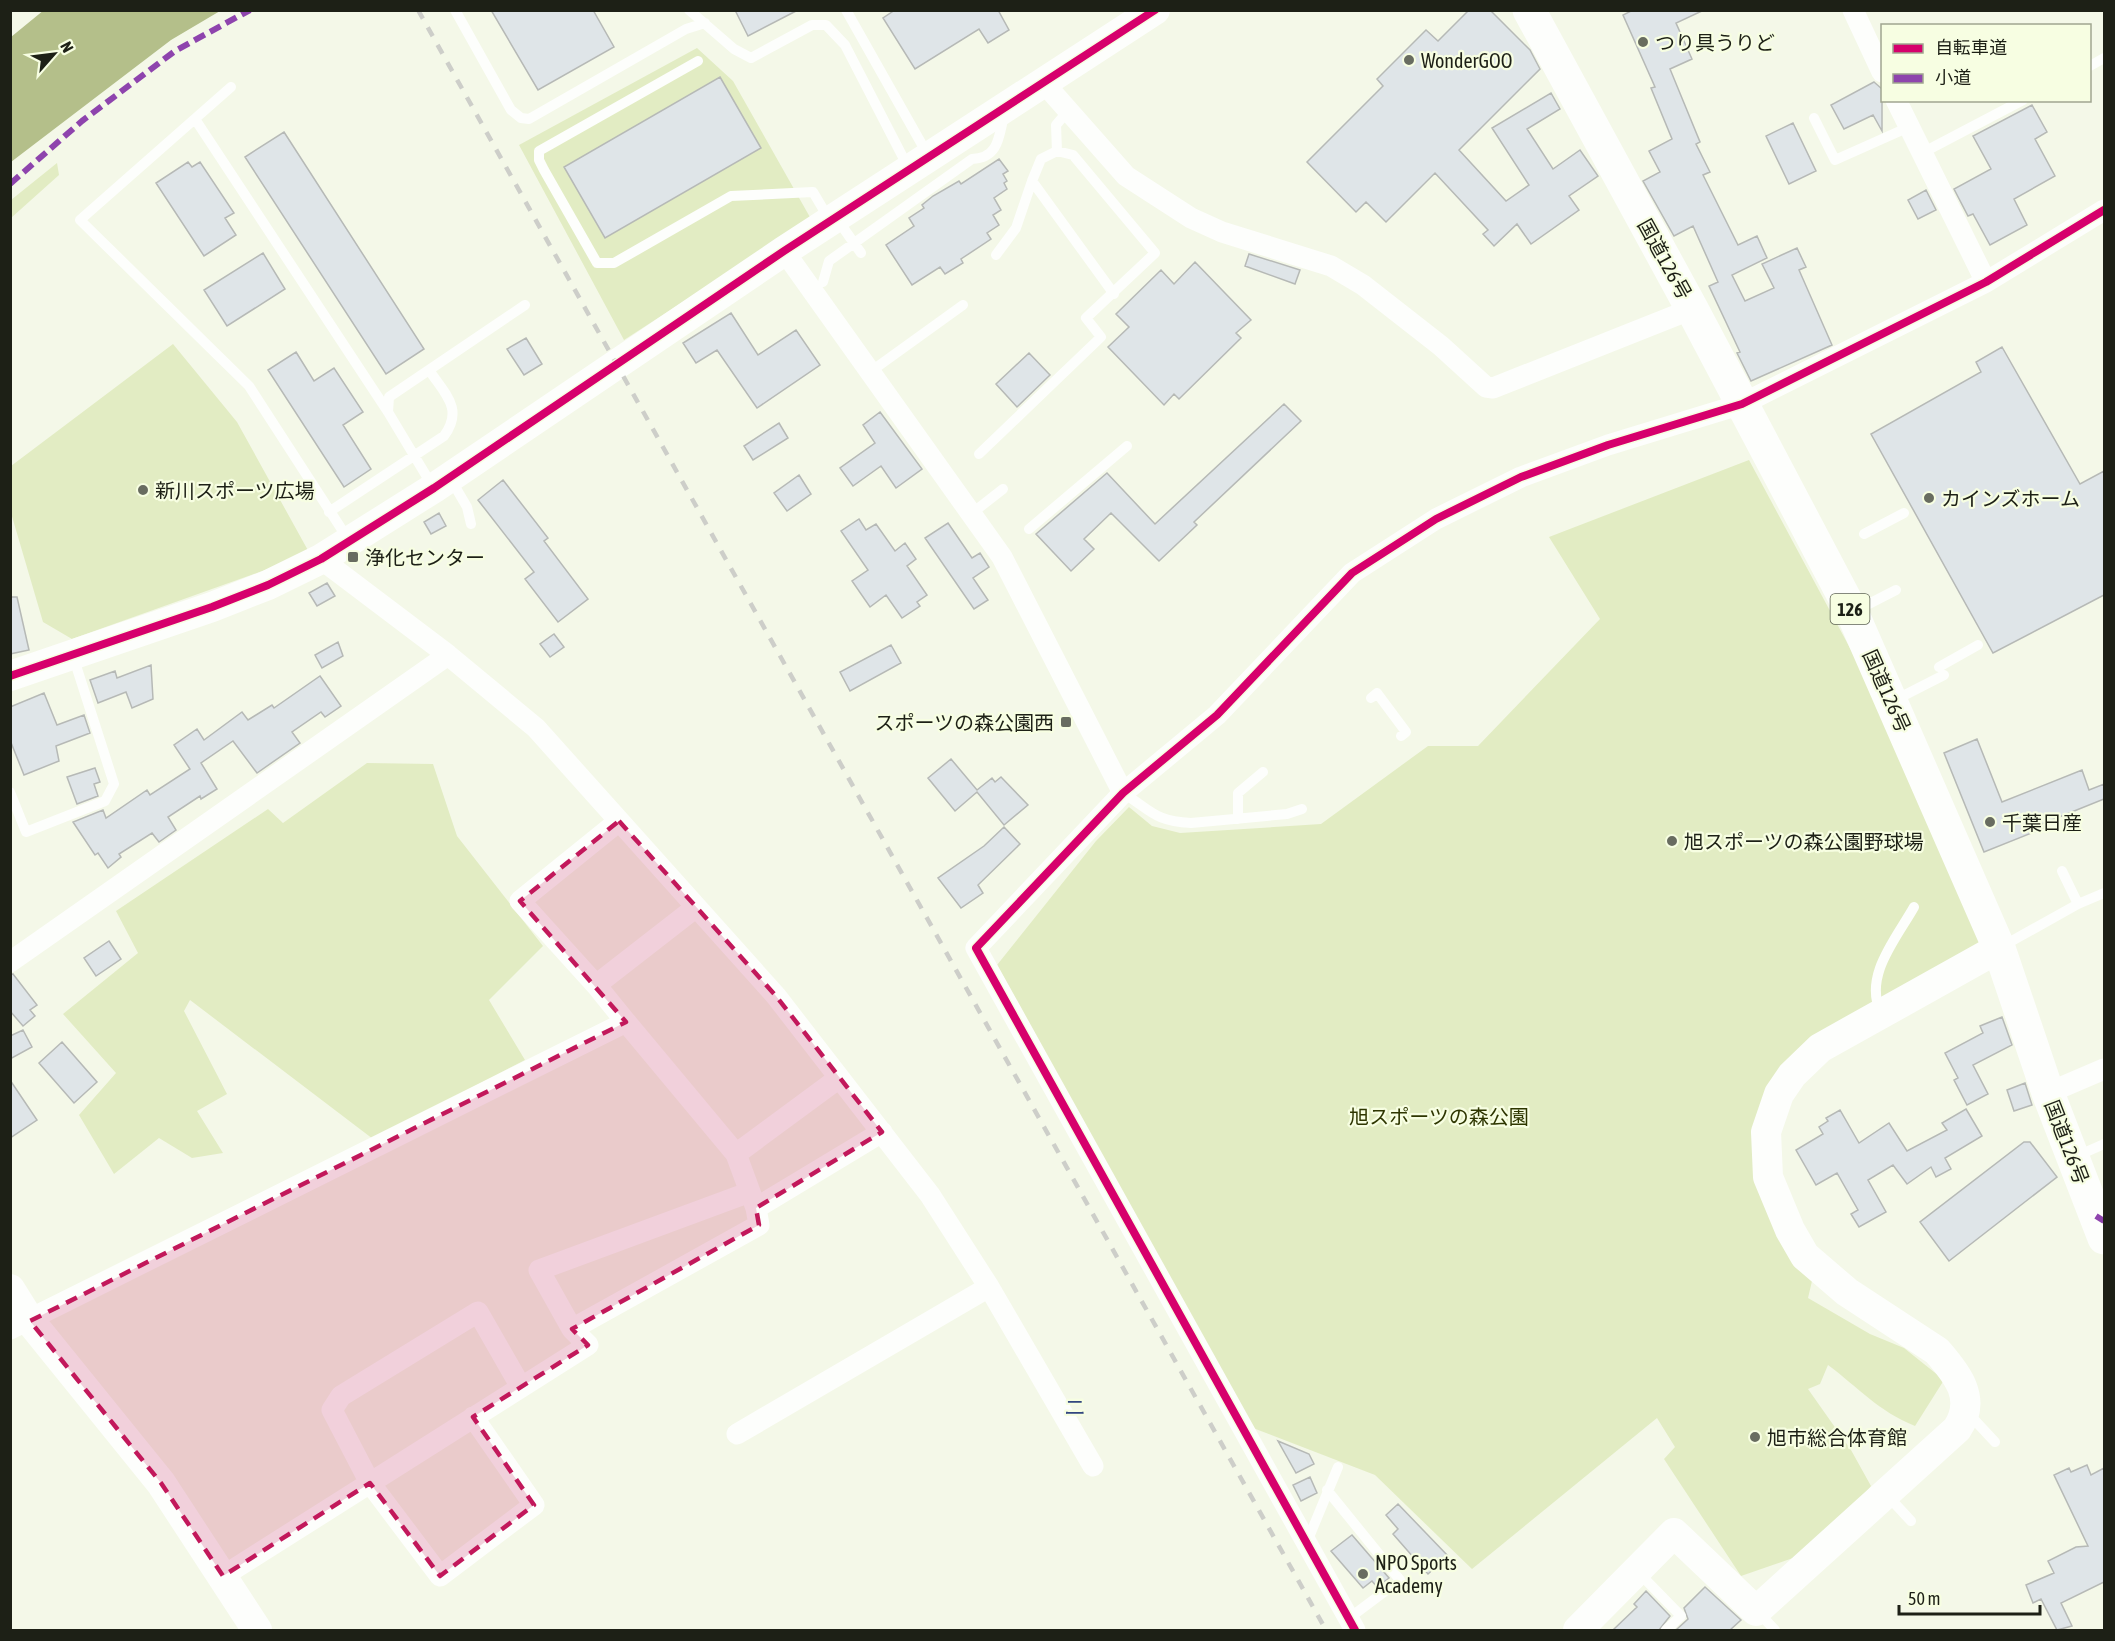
<svg xmlns="http://www.w3.org/2000/svg" width="2115" height="1641" viewBox="0 0 2115 1641" font-family="'Asap Condensed','Noto Sans JP',sans-serif">
  <rect width="100%" height="100%" fill="#f4f8e8"/>
  <path fill="#e2ecc3" d="M 697,48 L 733,81 L 811,219 L 624,340 L 519,145 Z
    M 57,163 L 59,175 L 11,218 L 11,200 Z
    M 173,344 L 237,422 L 310,554 L 72,639 L 43,622 L 11,513 L 11,466 Z
    M 1749,460 L 1865,676 L 1984,948 L 1886,1000 L 1753,1133 L 1812,1281 L 1808,1298 L 1870,1334 L 1904,1348 L 1944,1380 L 1915,1426 C 1878,1411 1859,1388 1828,1365 L 1820,1384 L 1808,1389 L 1851,1450 L 1871,1486 L 1839,1527 L 1793,1558 L 1741,1576 L 1664,1459 L 1675,1447 L 1657,1418 L 1472,1569 L 1375,1475 L 1253,1428 L 997,965 L 1096,841 L 1129,807 L 1152,826 L 1180,833 L 1321,824 L 1428,746 L 1478,746 L 1600,619 L 1549,537 Z
    M 367,763 L 433,764 L 457,836 L 543,946 L 489,1000 L 525,1060 L 373,1139 L 190,1000 L 184,1011 L 227,1094 L 197,1111 L 223,1153 L 192,1158 L 159,1138 L 114,1174 L 79,1115 L 116,1073 L 63,1014 L 138,953 L 116,911 L 268,809 L 283,823 Z"/>
  <path fill="#b4bf8a" d="M 44,10 L 220,10 L 220,11 L 171,40 L 11,162 L 11,37 Z"/>
  <path fill="#dfe5e8" stroke="#b6b9b6" stroke-width="1.5" d="M 491,10 L 593,10 L 614,47 L 538,90 Z
    M 735,10 L 798,10 L 748,36 Z
    M 895,10 L 998,10 L 1009,30 L 988,43 L 979,29 L 915,69 L 883,18 Z
    M 1469,10 L 1490,10 L 1530,50 L 1540,69 L 1459,150 L 1506,201 L 1529,185 L 1492,128 L 1551,93 L 1560,109 L 1527,129 L 1553,169 L 1580,150 L 1598,176 L 1569,196 L 1579,210 L 1531,244 L 1517,224 L 1494,246 L 1483,234 L 1488,230 L 1435,173 L 1386,222 L 1366,202 L 1356,212 L 1307,162 L 1383,86 L 1377,79 L 1426,30 L 1438,41 Z
    M 1633,10 L 1704,10 L 1676,23 L 1692,59 L 1670,69 L 1700,142 L 1696,144 L 1710,172 L 1703,175 L 1738,245 L 1757,236 L 1767,258 L 1732,275 L 1745,301 L 1774,288 L 1762,264 L 1797,248 L 1806,267 L 1799,270 L 1832,345 L 1751,381 L 1737,353 L 1740,352 L 1709,286 L 1718,282 L 1693,226 L 1674,236 L 1643,181 L 1660,172 L 1649,151 L 1672,139 L 1651,88 L 1655,87 L 1623,15 Z
    M 720,77 L 761,148 L 605,238 L 564,167 Z
    M 1874,82 L 1882,89 L 1882,131 L 1873,115 L 1844,129 L 1831,105 Z
    M 2032,105 L 2047,132 L 2035,139 L 2055,176 L 2014,199 L 2027,225 L 1990,245 L 1973,214 L 1968,216 L 1954,189 L 1991,169 L 1973,136 Z
    M 1793,123 L 1816,171 L 1789,184 L 1766,136 Z
    M 284,132 L 424,349 L 386,374 L 245,157 Z
    M 999,159 L 1008,171 L 1003,174 L 1007,181 L 1004,183 L 1007,189 L 994,198 L 1001,210 L 993,215 L 999,225 L 987,233 L 991,239 L 961,259 L 963,263 L 945,274 L 940,267 L 912,285 L 886,245 L 914,226 L 909,218 L 924,208 L 922,205 L 933,196 L 959,181 L 961,184 Z
    M 188,162 L 192,167 L 200,162 L 234,213 L 225,218 L 236,235 L 204,256 L 156,183 Z
    M 1926,190 L 1936,210 L 1918,219 L 1908,200 Z
    M 263,253 L 285,289 L 227,326 L 204,290 Z
    M 1249,254 L 1300,270 L 1295,284 L 1245,266 Z
    M 1195,262 L 1251,320 L 1236,333 L 1241,338 L 1179,399 L 1174,394 L 1164,405 L 1108,347 L 1129,327 L 1116,314 L 1161,270 L 1174,284 Z
    M 731,313 L 758,355 L 796,330 L 820,365 L 757,408 L 717,350 L 696,363 L 683,343 Z
    M 526,338 L 542,364 L 524,375 L 507,349 Z
    M 2002,347 L 2080,484 L 2104,471 L 2104,595 L 1993,653 L 1871,434 L 1981,372 L 1976,362 Z
    M 296,352 L 314,381 L 334,368 L 363,412 L 343,425 L 371,469 L 344,487 L 268,370 Z
    M 1029,353 L 1050,375 L 1017,407 L 996,384 Z
    M 1284,404 L 1301,421 L 1194,522 L 1197,525 L 1159,561 L 1111,513 L 1084,539 L 1094,549 L 1071,571 L 1036,534 L 1107,473 L 1155,524 Z
    M 880,412 L 922,469 L 896,488 L 881,466 L 853,486 L 840,468 L 875,443 L 863,425 Z
    M 779,423 L 788,438 L 753,460 L 744,446 Z
    M 799,475 L 811,494 L 787,511 L 774,493 Z
    M 503,480 L 548,538 L 544,541 L 588,599 L 558,622 L 525,579 L 534,572 L 478,500 Z
    M 439,513 L 446,526 L 431,534 L 424,522 Z
    M 859,519 L 866,530 L 876,524 L 895,551 L 905,543 L 916,559 L 907,566 L 927,595 L 917,602 L 920,606 L 902,618 L 886,595 L 870,607 L 852,581 L 868,570 L 841,531 Z
    M 948,523 L 972,558 L 980,553 L 989,567 L 973,578 L 988,600 L 974,609 L 925,538 Z
    M 327,583 L 335,596 L 317,606 L 309,593 Z
    M 10,597 L 17,597 L 29,650 L 10,654 Z
    M 554,634 L 564,647 L 550,657 L 540,644 Z
    M 338,642 L 343,656 L 322,668 L 315,655 Z
    M 891,645 L 901,663 L 850,691 L 840,672 Z
    M 151,665 L 153,699 L 132,708 L 126,692 L 98,703 L 90,680 L 115,671 L 117,678 Z
    M 320,676 L 341,706 L 325,717 L 321,712 L 292,732 L 300,743 L 257,773 L 233,741 L 201,763 L 217,789 L 201,799 L 200,796 L 168,817 L 176,830 L 159,842 L 152,833 L 119,854 L 121,857 L 108,868 L 98,853 L 95,855 L 73,822 L 103,810 L 106,818 L 147,790 L 150,795 L 190,769 L 174,745 L 197,729 L 204,740 L 242,712 L 248,720 L 272,705 L 274,708 Z
    M 44,693 L 57,725 L 84,715 L 90,733 L 56,746 L 59,761 L 24,775 L 10,740 L 10,707 Z
    M 1977,739 L 2002,802 L 2082,770 L 2089,790 L 2104,784 L 2104,799 L 2042,824 L 2044,828 L 1984,852 L 1944,753 Z
    M 951,759 L 977,790 L 992,778 L 995,782 L 1001,777 L 1028,805 L 1004,825 L 977,792 L 955,811 L 928,778 Z
    M 95,768 L 100,782 L 94,784 L 98,796 L 77,804 L 67,777 Z
    M 1004,827 L 1020,844 L 978,885 L 983,893 L 961,908 L 938,878 L 984,846 Z
    M 109,941 L 121,959 L 96,976 L 84,958 Z
    M 13,974 L 37,1005 L 30,1010 L 35,1016 L 23,1026 L 10,1011 L 10,975 Z
    M 2002,1017 L 2012,1045 L 1973,1065 L 1988,1094 L 1967,1105 L 1954,1080 L 1958,1078 L 1945,1053 L 1983,1033 L 1980,1026 Z
    M 23,1030 L 32,1047 L 10,1059 L 10,1036 Z
    M 62,1042 L 97,1082 L 74,1103 L 39,1063 Z
    M 10,1080 L 37,1120 L 10,1138 Z
    M 2025,1083 L 2032,1105 L 2014,1111 L 2007,1090 Z
    M 1966,1109 L 1982,1136 L 1945,1158 L 1951,1169 L 1936,1177 L 1931,1167 L 1907,1184 L 1893,1165 L 1868,1180 L 1886,1212 L 1859,1227 L 1851,1214 L 1858,1210 L 1837,1173 L 1816,1185 L 1796,1150 L 1823,1134 L 1819,1127 L 1828,1121 L 1826,1118 L 1840,1110 L 1859,1143 L 1889,1123 L 1907,1151 L 1947,1130 L 1942,1123 Z
    M 2024,1142 L 2030,1142 L 2057,1177 L 1949,1261 L 1920,1222 Z
    M 1278,1441 L 1309,1454 L 1314,1464 L 1296,1473 Z
    M 2087,1465 L 2091,1475 L 2104,1468 L 2104,1582 L 2061,1603 L 2072,1626 L 2057,1630 L 2041,1599 L 2033,1603 L 2026,1585 L 2054,1573 L 2048,1561 L 2076,1547 L 2088,1546 L 2054,1475 L 2069,1468 L 2071,1472 Z
    M 1310,1477 L 1317,1493 L 1301,1501 L 1293,1485 Z
    M 1398,1504 L 1448,1556 L 1428,1574 L 1393,1534 L 1398,1529 L 1386,1515 Z
    M 1352,1535 L 1389,1578 L 1377,1587 L 1372,1581 L 1363,1588 L 1331,1551 Z
    M 1705,1587 L 1741,1620 L 1730,1630 L 1676,1630 L 1688,1619 L 1684,1608 Z
    M 1646,1591 L 1670,1616 L 1659,1630 L 1613,1630 L 1637,1607 L 1634,1604 Z"/>
  <g fill="none" stroke-linecap="round" stroke-linejoin="round">
    <path stroke="#fdfefc" stroke-width="10" d="M 455,10 L 511,110 L 521,118 L 529,119 L 686,29 L 705,23
      M 689,10 L 734,49 L 751,58 L 812,25 L 826,25 L 845,45 L 909,169
      M 846,10 L 929,157
      M 698,61 L 539,151 L 539,160 L 544,170 L 597,263 L 614,263 L 731,196 L 813,192 L 829,219
      M 2090,66 L 2104,58
      M 231,87 L 80,220 L 249,386 L 348,539
      M 1814,118 L 1835,160 L 1909,127
      M 195,119 L 388,412
      M 1057,151 L 1056,125 L 1068,111
      M 1922,153 L 2023,100
      M 837,219 L 861,253
      M 996,255 L 1016,228 L 1032,181
      M 823,282 L 829,261 L 972,159 C 999,158 999,136 1004,115
      M 870,372 L 963,305
      M 979,454 L 1101,337 L 1086,318 L 1155,253 L 1073,155 L 1057,151 L 1041,159 L 1032,181 L 1114,294
      M 450,478 L 467,507 L 471,524
      M 433,487 L 388,412 L 389,397 L 525,305
      M 329,512 L 444,436 C 464,409 445,394 429,370
      M 971,514 L 1003,489
      M 1029,529 L 1127,446
      M 1864,534 L 1904,513
      M 1855,611 L 1896,590
      M 1939,667 L 1978,645
      M 1371,698 L 1377,693 L 1406,732 L 1401,736
      M 1895,700 L 1944,675
      M 10,792 L 26,832 L 105,801 L 114,784 L 73,656
      M 1123,793 C 1152,811 1154,821 1191,823 L 1287,814 L 1302,809
      M 1238,819 L 1238,793 L 1263,772
      M 2062,871 L 2078,904
      M 2001,947 L 2078,904 L 2104,893
      M 1881,1013 C 1863,976 1896,939 1914,907
      M 2077,1156 L 2104,1144
      M 1967,1412 L 1995,1442
      M 1327,1490 L 1400,1580 L 1348,1619
      M 1886,1494 L 1911,1521
      M 1307,1542 L 1338,1467
      M 1639,1573 L 1681,1616 L 1666,1630
      M 1757,1611 L 1775,1630"/>
    <path stroke="#fdfefc" stroke-width="21" d="M 1853,10 L 1882,72
      M 1043,82 L 1126,176 L 1191,218 L 1222,232 L 1331,266 L 1363,285 L 1441,346 L 1486,387 L 1493,388 L 1692,309
      M 1896,100 L 1986,282
      M 784,251 L 1002,557 L 1123,793
      M 321,559 L 448,655 L 536,728 L 776,996 L 930,1195 L 989,1287 L 1093,1466
      M 10,962 L 448,655
      M 596,985 L 695,908
      M 626,1022 L 736,1154
      M 2048,1093 L 2104,1069
      M 750,1192 L 736,1154 L 839,1078
      M 10,1329 L 626,1022 L 596,985 L 520,901 L 619,821
      M 572,1329 L 539,1270 L 750,1192 L 756,1208 L 882,1132
      M 473,1417 L 534,1505 L 440,1576 L 370,1483 L 332,1410 L 341,1396 L 478,1312 L 521,1387
      M 737,1434 L 989,1287
      M 223,1576 L 588,1345 L 572,1329 L 759,1225 L 756,1208
      M 1355,1630 L 976,948 L 1123,793 L 1217,715 L 1352,573 L 1436,519 L 1521,477 L 1608,445 L 1742,404 L 1986,282 L 2104,210"/>
    <path stroke="#fdfefc" stroke-width="30" d="M 10,676 L 212,607 L 268,585 L 321,559 L 434,488 L 784,251 L 1155,10
      M 10,1289 L 30,1321 L 161,1483 L 257,1630
      M 1578,1630 L 1674,1533 L 1756,1611 L 1957,1429 C 1977,1399 1958,1375 1937,1351 L 1847,1292 L 1805,1256 L 1790,1230 L 1768,1177 L 1766,1132 L 1779,1094 L 1792,1075 L 1820,1048 L 1999,948"/>
    <path stroke="#fdfefc" stroke-width="33" d="M 1529,10 L 1692,309 L 1852,612 L 1999,948 L 2048,1093 L 2104,1238"/>
    <path stroke="#cdcec9" stroke-width="4.5" stroke-dasharray="10 10" stroke-linecap="butt" d="M 418,10 L 1326,1630"/>
    <path stroke="#8e44ad" stroke-width="6" stroke-dasharray="12 6" stroke-linecap="butt" d="M 10,184 L 82,121 L 175,51 L 250,10
      M 2096,1216 L 2104,1221"/>
    <defs>
      <path id="cycleway" d="M 10,676 L 212,607 L 268,585 L 321,559 L 434,488 L 784,251 L 1155,10
        M 1355,1630 L 976,948 L 1123,793 L 1217,715 L 1352,573 L 1436,519 L 1521,477 L 1608,445 L 1742,404 L 1986,282 L 2104,210"/>
    </defs>
    <use href="#cycleway" stroke="#f7fee2" stroke-width="11"/>
    <use href="#cycleway" stroke="#d6006c" stroke-width="8"/>
  </g>
  <path fill="#c2185b" fill-opacity="0.2" stroke="#c2185b" stroke-width="4.5" stroke-dasharray="12 8" stroke-linejoin="round" d="M 619,821 L 776,996 L 882,1132 L 756,1208 L 759,1225 L 572,1329 L 588,1345 L 473,1417 L 534,1505 L 440,1576 L 370,1483 L 223,1576 L 161,1483 L 30,1321 L 626,1022 L 520,901 Z"/>
  <g fill="#686c60" stroke="#f7fee2" stroke-width="2">
    <circle cx="1643" cy="42" r="6"/>
    <circle cx="1409" cy="60" r="6"/>
    <circle cx="143" cy="490" r="6"/>
    <circle cx="1929" cy="498" r="6"/>
    <rect x="347" y="551" width="12" height="12" rx="3"/>
    <rect x="1060" y="716" width="12" height="12" rx="3"/>
    <circle cx="1990" cy="822" r="6"/>
    <circle cx="1672" cy="841" r="6"/>
    <circle cx="1755" cy="1437" r="6"/>
    <circle cx="1363" cy="1574" r="6"/>
  </g>
  <g text-anchor="middle" dominant-baseline="central" stroke-width="4.5" stroke-linejoin="round" paint-order="stroke">
    <rect fill="#f7fee2" stroke="#5e6353" stroke-width="1.5" x="1830.5" y="594" width="39" height="30" rx="4.5"/>
    <g font-size="18" font-weight="bold" fill="#1d2016">
      <text x="1850" y="609">126</text>
    </g>
    <g font-size="20" fill="#1d2016" stroke="#f7fee2" text-anchor="start">
      <text x="1655" y="42">つり具うりど</text>
      <text x="1421" y="60">WonderGOO</text>
      <text x="155" y="490">新川スポーツ広場</text>
      <text x="1941" y="498">カインズホーム</text>
      <text x="365" y="557">浄化センター</text>
      <text x="1054" y="722" text-anchor="end">スポーツの森公園西</text>
      <text x="2002" y="822">千葉日産</text>
      <text x="1684" y="841">旭スポーツの森公園野球場</text>
      <text x="1767" y="1437">旭市総合体育館</text>
      <text x="1375" y="1562">NPO Sports<tspan x="1375" dy="23">Academy</tspan></text>
    </g>
    <g font-size="20" fill="#1d2016" stroke="#f7fee2">
      <text transform="translate(1665 259) rotate(61)">国道126号</text>
      <text transform="translate(1887 691) rotate(66)">国道126号</text>
      <text transform="translate(2067 1142) rotate(69)">国道126号</text>
    </g>
    <g font-size="20" fill="#2e3600" stroke="#f7fee2">
      <text x="1439" y="1116">旭スポーツの森公園</text>
    </g>
    <g font-size="22" fill="#324680" stroke="#f7fee2">
      <text x="1075" y="1407">ニ</text>
    </g>
  </g>
  <rect width="2115" height="1641" fill="none" stroke="#1d2016" stroke-width="24"/>
  <rect x="1881" y="24" width="210" height="78" fill="#f7fee2" stroke="#a0a590" stroke-width="1.5"/>
  <rect x="1893" y="44" width="30" height="9" fill="#d6006c" stroke="#a0a590" stroke-width="1.5"/>
  <text x="1935" y="54" font-size="18" fill="#1d2016">自転車道</text>
  <rect x="1893" y="74" width="30" height="9" fill="#8e44ad" stroke="#a0a590" stroke-width="1.5"/>
  <text x="1935" y="84" font-size="18" fill="#1d2016">小道</text>
  <g transform="translate(54 54) rotate(62)" stroke="#f7fee2" stroke-width="4.5" paint-order="stroke">
  <path d="M0-4.5L10 22L0 15L-10 22Z" fill="#1d2016"/>
  <text y="-9" font-size="16" font-weight="bold" text-anchor="middle" fill="#1d2016">N</text>
  </g>
  <path d="M1899 1605v9h141v-9" fill="none" stroke="#1d2016" stroke-width="3"/>
  <text x="1908" y="1605" font-size="18" fill="#1d2016" stroke="#f7fee2" stroke-width="4.5" paint-order="stroke">50 m</text>
</svg>
